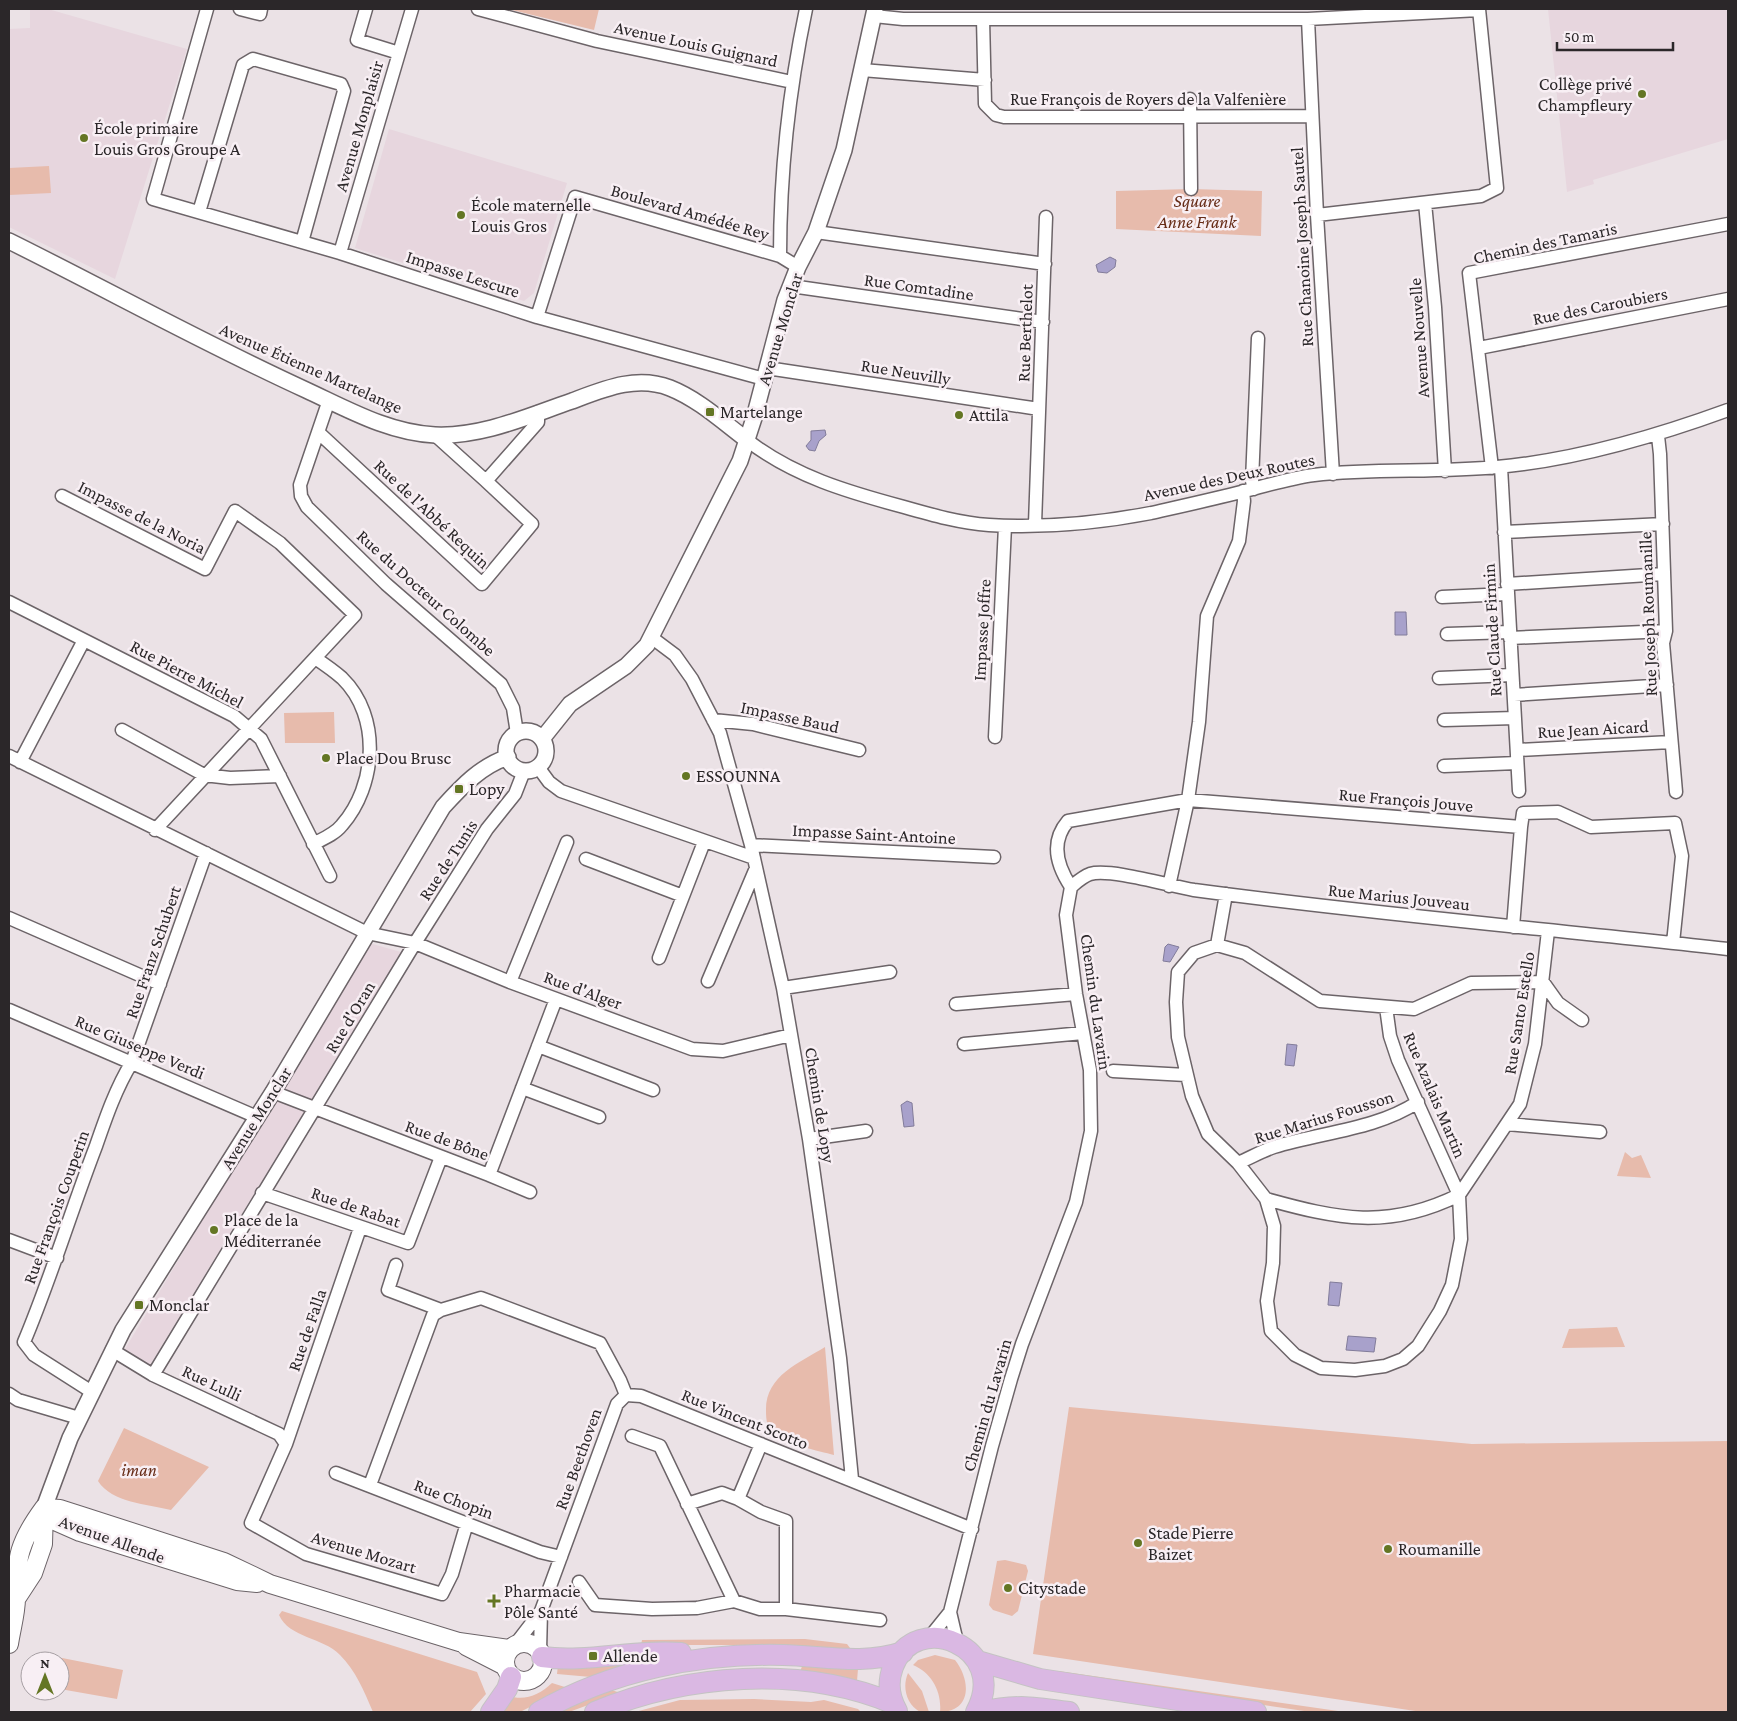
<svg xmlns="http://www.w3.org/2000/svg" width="1737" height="1721" viewBox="0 0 1737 1721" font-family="'Crimson Pro',serif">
  <rect width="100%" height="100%" fill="#ebe2e6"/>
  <path fill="#e7d6de" d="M 30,9 L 48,9 L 187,49 L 115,279 L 9,227 L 9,29 L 30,28 Z
    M 1548,9 L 1728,9 L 1728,139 L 1593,180 L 1594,184 L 1567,192 Z
    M 389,129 L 567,183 L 534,293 L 524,301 L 355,248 Z
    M 369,943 L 401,952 L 150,1365 L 125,1349 Z"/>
  <path fill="#e7bbac" d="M 508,9 L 599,9 L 594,30 Z
    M 49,166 L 51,193 L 9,195 L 9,168 Z
    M 1191,189 L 1262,191 L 1261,236 L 1116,229 L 1116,191 Z
    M 334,712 L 335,743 L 285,743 L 284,713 Z
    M 1625,1152 L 1632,1158 L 1641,1155 L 1651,1178 L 1617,1176 Z
    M 1617,1327 L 1625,1347 L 1562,1348 L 1569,1329 Z
    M 825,1347 L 834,1455 C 819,1451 786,1444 775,1435 C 767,1429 766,1420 766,1411 C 765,1376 799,1363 825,1347 Z
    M 1069,1407 L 1472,1444 L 1728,1441 L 1728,1712 L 1422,1712 L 1033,1654 Z
    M 124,1428 L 209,1467 L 171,1510 C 147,1504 112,1503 98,1481 Z
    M 1005,1560 L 1026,1565 L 1028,1571 L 1018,1611 L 1012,1616 L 993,1610 L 989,1605 L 997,1561 Z
    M 282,1611 L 477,1672 L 486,1694 L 470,1712 L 373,1712 C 364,1691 356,1671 340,1655 C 323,1637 289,1638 279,1615 Z
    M 805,1639 L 847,1644 L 853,1652 L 754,1645 L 641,1645 L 642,1640 Z
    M 935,1655 L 955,1660 C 971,1680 972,1712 940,1712 C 942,1692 932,1673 913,1665 L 918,1660 Z
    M 52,1656 L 123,1670 L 117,1699 L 60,1689 L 60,1661 L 51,1661 Z
    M 642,1660 L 591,1677 L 557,1674 L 558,1665 Z
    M 803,1664 L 858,1669 L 857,1681 L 799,1674 Z
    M 1058,1671 L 1345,1712 L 1311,1712 L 1055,1675 Z
    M 908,1673 L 922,1691 L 929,1712 L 920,1712 C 906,1704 902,1687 908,1673 Z
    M 552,1683 L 568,1688 L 520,1712 L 496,1712 L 508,1696 C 526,1701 539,1695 552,1683 Z
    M 611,1690 L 621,1693 L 569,1712 L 559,1712 Z
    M 754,1699 L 811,1702 L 824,1700 L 858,1709 L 861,1712 L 635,1712 L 680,1700 Z"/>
  <path fill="#a8a1cb" stroke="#827c9a" d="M 1110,257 L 1116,260 L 1115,267 L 1107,273 L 1098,272 L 1096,265 Z
    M 825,430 L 826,435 L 819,441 L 815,451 L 809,450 L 806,446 L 811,440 L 811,431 Z
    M 1395,612 L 1406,612 L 1407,635 L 1395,635 Z
    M 1168,944 L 1179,947 L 1170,962 L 1163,961 L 1165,947 Z
    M 1287,1044 L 1297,1045 L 1294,1066 L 1285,1065 Z
    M 907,1101 L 912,1103 L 914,1126 L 904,1127 L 901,1105 Z
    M 1330,1282 L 1342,1283 L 1339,1306 L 1328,1305 Z
    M 1348,1336 L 1376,1338 L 1374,1352 L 1346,1350 Z"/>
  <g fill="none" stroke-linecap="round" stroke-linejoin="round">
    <defs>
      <path id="minor" d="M 207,9 L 153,199 L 340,253 L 537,317 L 764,379
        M 240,9 L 260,14 L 261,9
        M 366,9 L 357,40 L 399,53
        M 478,9 L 597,41 L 792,82
        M 874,16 L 903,19 L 1308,19 L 1479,10
        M 983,19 L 985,104 L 996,115 L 1004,117 L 1312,116
        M 1308,19 L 1317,215 L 1333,474
        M 862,70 L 985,80
        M 1190,99 L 1191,189
        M 1425,203 L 1435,307 L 1445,471
        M 199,212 L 243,65 L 253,59 L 341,84 L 344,91 L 302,242
        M 1317,215 L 1481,196 L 1497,188 L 1479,9
        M 816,232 L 1045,264
        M 340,253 L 412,9
        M 780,256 C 780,172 789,90 806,9
        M 791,286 L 1043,322
        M 537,317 L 575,197 L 780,256 L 798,267
        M 1479,348 L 1728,299
        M 767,368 L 1039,409
        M 329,400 L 300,485 L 301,496 L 307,507 L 386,584 L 501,684 L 513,708 L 517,733
        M 319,433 L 482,584 L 532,524 L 486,481 L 538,422 L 538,412
        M 435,435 L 486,481
        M 1658,436 L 1660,454 L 1666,631 L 1663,643 L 1676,792
        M 747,440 C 793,476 848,492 904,507 C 932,515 960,523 989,525 C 1041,528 1099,523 1151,513 C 1182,506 1214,499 1245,491 C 1268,485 1291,478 1314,475 C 1375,468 1436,473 1497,467 C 1576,460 1654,437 1728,410
        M 1501,467 L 1519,791
        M 1492,468 L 1469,273 L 1728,224
        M 1254,489 L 1252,481 L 1258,338
        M 62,496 L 205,569 L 235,511 L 280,543 L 355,615 L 155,830
        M 1035,524 L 1046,217
        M 1504,532 L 1663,524
        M 1507,584 L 1664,574
        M 1442,597 L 1507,594
        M 9,602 L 234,716 L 261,739 L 330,876
        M 1447,634 L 1510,632
        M 651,637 L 675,655 L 692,679 L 720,733 L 751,845 L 783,988 L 809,1139 L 840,1358 L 852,1479
        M 1510,638 L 1666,631
        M 1439,678 L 1512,675
        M 1514,695 L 1667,685
        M 713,720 L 753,724 L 859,750
        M 1444,720 L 1515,718
        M 122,730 L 204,775 L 230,778 L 280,776
        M 995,737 L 1005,526
        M 1517,750 L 1671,742
        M 9,756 L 367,933 L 415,943 L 510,982 L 692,1049 L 723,1051 L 791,1035
        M 20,762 L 84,640
        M 1444,766 L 1517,763
        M 538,767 L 549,782 L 561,791 L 754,858
        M 1521,827 L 1523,813 L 1558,812 L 1591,827 L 1675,823 L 1682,856 L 1673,943
        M 313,844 C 323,839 335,834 342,825 C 376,786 382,717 342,678 C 334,671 324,664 315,658
        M 751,845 L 994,857
        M 586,859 L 683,896
        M 1169,886 L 1188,800 L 1199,722 L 1207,616 L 1239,541 L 1244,501 L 1243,491
        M 1071,887 C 1077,882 1082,877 1090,874 C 1110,868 1170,886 1194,890 C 1372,914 1550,929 1728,949
        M 1071,887 C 1057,866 1050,842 1068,821 L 1188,800 L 1521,827 L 1513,927
        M 1226,894 L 1217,945 L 1194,953 L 1178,972 L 1176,1002 L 1178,1037 L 1192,1096 L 1208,1134 L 1238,1163 L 1266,1199 L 1274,1226 L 1273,1263 L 1267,1301 L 1271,1331 L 1295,1355 L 1321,1368 L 1355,1370 L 1385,1366 L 1403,1359 L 1418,1346 L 1440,1311 L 1452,1285 L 1461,1239 L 1459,1195 L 1520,1104 L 1535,1044 L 1548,931
        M 9,918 L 160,984
        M 1217,945 L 1245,953 L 1320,1001 L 1414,1009 L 1471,983 L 1543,982 L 1558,1003 L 1582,1020
        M 659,958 L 704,842
        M 708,981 L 756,868
        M 510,982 L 567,842
        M 783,988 L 890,972
        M 956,1004 L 1076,994
        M 9,1010 L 257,1117
        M 964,1044 L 1083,1033
        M 538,1046 L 653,1090
        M 1113,1071 L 1186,1075
        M 522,1088 L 599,1117
        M 273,1092 L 489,1175 L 556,999
        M 1507,1124 L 1600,1132
        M 809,1139 L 866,1131
        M 1238,1163 C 1250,1158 1262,1151 1274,1147 C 1322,1132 1375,1130 1418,1102
        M 489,1175 L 530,1192
        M 262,1193 L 408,1243 L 441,1157
        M 1266,1199 C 1338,1219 1388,1230 1459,1195 L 1398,1060 L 1390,1036 L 1386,1007
        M 9,1240 L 57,1258
        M 441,1310 L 481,1298 L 600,1343 L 620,1380 L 626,1395
        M 112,1350 L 153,1375 L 279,1434 L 286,1444 L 251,1523 L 306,1554 L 442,1594 L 452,1574 L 467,1523
        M 153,1375 L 415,943 L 487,829 L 515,794 L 524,771
        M 92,1392 L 34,1355 L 24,1342 C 51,1278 71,1211 96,1146 C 106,1117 116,1088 132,1062 L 206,853
        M 9,1394 L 18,1400 L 79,1418
        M 626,1395 L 641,1396 L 972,1529
        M 632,1436 L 660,1446 L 734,1601
        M 286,1444 L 360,1228
        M 761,1444 L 738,1499 L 761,1512 L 786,1521 L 786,1609
        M 336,1473 L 540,1552 L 561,1557
        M 370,1485 L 433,1315 L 441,1310 L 388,1290 L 396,1265
        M 687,1504 L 722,1493 L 738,1499
        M 579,1582 L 595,1605 L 652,1609 L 697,1608 L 734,1601 L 760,1609 L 786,1609 L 880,1620
        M 950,1612 L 957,1642
        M 929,1638 L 950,1612 L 992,1446 L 1011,1379 L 1022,1344 L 1076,1202 L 1091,1131 L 1090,1070 L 1076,994 L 1066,915 L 1071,887
        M 514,1646 L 541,1611
        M 540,1651 L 541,1611 L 617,1404 L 626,1395"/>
      <path id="tertiary" d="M 9,241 C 108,290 205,344 306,390 C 347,409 389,433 435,435 C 483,437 528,416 572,401 C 604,389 636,375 670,388 C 698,399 723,422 747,440
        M506 751a20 20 0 1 1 40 0a20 20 0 1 1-40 0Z
        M 542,739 L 570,704 L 626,666 L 647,645 L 740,461 L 754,418 L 785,300 L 798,267 L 816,232 L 844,150 L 875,9
        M 44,1508 L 70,1438 L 123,1330 L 273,1092 L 443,807 C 462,786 481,766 508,757"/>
      <path id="secondary" d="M 44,1508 L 60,1509 L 85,1517 L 224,1562 L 270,1584 L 459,1642 L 509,1649
        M 44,1508 L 55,1521 L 80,1532 L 237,1581 L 257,1583
        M 16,1599 L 33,1573 L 43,1544 L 44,1508
        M505 1662a19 19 0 1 1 38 0a19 19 0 1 1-38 0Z
        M 9,1644 C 11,1630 16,1613 16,1598 C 16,1557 19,1542 44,1508
        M 466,1646 L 505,1666"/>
      <path id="primary" d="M 542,1657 C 588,1663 635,1649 681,1653
        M 978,1661 L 1040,1679 L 1256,1712
        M 897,1711 C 889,1697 887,1683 893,1667 C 915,1608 1011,1647 976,1712
        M 491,1712 L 507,1689 L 511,1677
        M 539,1712 C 613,1670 699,1653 783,1655 C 824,1656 864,1665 903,1652
        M 595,1712 C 686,1674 800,1665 892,1703
        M 982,1712 C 1015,1704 1036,1707 1069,1712"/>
    </defs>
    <use href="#minor" stroke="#6c6468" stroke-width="15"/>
    <use href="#tertiary" stroke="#6c6468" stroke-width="18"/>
    <use href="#secondary" stroke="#6c6468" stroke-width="20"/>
    <use href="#primary" stroke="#c4c3c3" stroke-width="22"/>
    <use href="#minor" stroke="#fff" stroke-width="12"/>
    <use href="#tertiary" stroke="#fff" stroke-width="15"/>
    <use href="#secondary" stroke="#fff" stroke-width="18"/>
    <use href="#primary" stroke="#dab8e3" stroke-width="20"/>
  </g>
  <g fill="#647624" stroke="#f8eff4" stroke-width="2">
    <circle cx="1642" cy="94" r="5"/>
    <circle cx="84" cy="138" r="5"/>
    <circle cx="461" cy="215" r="5"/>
    <rect x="705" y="407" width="10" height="10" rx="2.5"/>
    <circle cx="959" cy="415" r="5"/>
    <circle cx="326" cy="758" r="5"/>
    <circle cx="686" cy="776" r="5"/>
    <rect x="454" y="784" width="10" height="10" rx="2.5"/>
    <circle cx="214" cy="1230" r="5"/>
    <rect x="134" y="1300" width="10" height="10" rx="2.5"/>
    <circle cx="1138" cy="1543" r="5"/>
    <circle cx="1388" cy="1549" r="5"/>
    <circle cx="1008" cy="1588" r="5"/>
    <path d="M491.5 1593.5h5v5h5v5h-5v5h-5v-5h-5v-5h5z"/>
    <rect x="588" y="1651" width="10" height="10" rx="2.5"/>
  </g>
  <g text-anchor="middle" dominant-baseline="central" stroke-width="5" stroke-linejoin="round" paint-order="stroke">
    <g font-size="18" fill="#2b2729" stroke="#f8eff4">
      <text transform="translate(696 44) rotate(12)">Avenue Louis Guignard</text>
      <text x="1148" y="99">Rue François de Royers de la Valfenière</text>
      <text transform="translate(359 126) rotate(-74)">Avenue Monplaisir</text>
      <text transform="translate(690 212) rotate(16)">Boulevard Amédée Rey</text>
      <text transform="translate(1545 243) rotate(-12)">Chemin des Tamaris</text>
      <text transform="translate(1302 247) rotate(-93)">Rue Chanoine Joseph Sautel</text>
      <text transform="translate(463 274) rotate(18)">Impasse Lescure</text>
      <text transform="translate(919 287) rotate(8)">Rue Comtadine</text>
      <text transform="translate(1600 306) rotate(-11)">Rue des Caroubiers</text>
      <text transform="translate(780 329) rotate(-73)">Avenue Monclar</text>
      <text transform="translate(1025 333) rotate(-88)">Rue Berthelot</text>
      <text transform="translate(1419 338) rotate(-94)">Avenue Nouvelle</text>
      <text transform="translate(311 368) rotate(24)">Avenue Étienne Martelange</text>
      <text transform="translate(906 372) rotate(9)">Rue Neuvilly</text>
      <text transform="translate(1229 477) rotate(-12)">Avenue des Deux Routes</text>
      <text transform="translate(432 514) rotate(43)">Rue de l'Abbé Requin</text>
      <text transform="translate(142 517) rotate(27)">Impasse de la Noria</text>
      <text transform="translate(426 593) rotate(42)">Rue du Docteur Colombe</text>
      <text transform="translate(1648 614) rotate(-92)">Rue Joseph Roumanille</text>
      <text transform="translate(982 630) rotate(-87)">Impasse Joffre</text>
      <text transform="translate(1492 630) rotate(-93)">Rue Claude Firmin</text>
      <text transform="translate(187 674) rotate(28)">Rue Pierre Michel</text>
      <text transform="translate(790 717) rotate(12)">Impasse Baud</text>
      <text transform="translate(1593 729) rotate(-3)">Rue Jean Aicard</text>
      <text transform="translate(1406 800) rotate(5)">Rue François Jouve</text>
      <text transform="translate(874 834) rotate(3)">Impasse Saint-Antoine</text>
      <text transform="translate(448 860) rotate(-57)">Rue de Tunis</text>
      <text transform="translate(1399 897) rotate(6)">Rue Marius Jouveau</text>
      <text transform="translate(153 952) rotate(-71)">Rue Franz Schubert</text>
      <text transform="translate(583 990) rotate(20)">Rue d'Alger</text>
      <text transform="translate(1096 1002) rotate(82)">Chemin du Lavarin</text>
      <text transform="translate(1519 1013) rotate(-81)">Rue Santo Estello</text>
      <text transform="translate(350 1017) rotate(-59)">Rue d'Oran</text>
      <text transform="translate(140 1047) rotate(23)">Rue Giuseppe Verdi</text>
      <text transform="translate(1435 1095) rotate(67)">Rue Azalais Martin</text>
      <text transform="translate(820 1105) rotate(81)">Chemin de Lopy</text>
      <text transform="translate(1324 1117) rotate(-17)">Rue Marius Fousson</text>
      <text transform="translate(256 1118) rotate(-58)">Avenue Monclar</text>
      <text transform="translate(447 1140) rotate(20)">Rue de Bône</text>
      <text transform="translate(56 1207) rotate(-70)">Rue François Couperin</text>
      <text transform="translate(356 1207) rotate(19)">Rue de Rabat</text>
      <text transform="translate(307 1330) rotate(-71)">Rue de Falla</text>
      <text transform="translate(212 1383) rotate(25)">Rue Lulli</text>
      <text transform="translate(987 1405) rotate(-74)">Chemin du Lavarin</text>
      <text transform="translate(745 1419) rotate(22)">Rue Vincent Scotto</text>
      <text transform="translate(578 1459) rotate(-70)">Rue Beethoven</text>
      <text transform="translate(454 1499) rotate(21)">Rue Chopin</text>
      <text transform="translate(112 1539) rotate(20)">Avenue Allende</text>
      <text transform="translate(364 1552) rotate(17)">Avenue Mozart</text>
    </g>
    <g font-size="18" fill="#2b2729" stroke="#f8eff4" text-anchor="start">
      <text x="1632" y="84" text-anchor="end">Collège privé<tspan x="1632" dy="21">Champfleury</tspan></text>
      <text x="94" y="128">École primaire<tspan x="94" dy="21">Louis Gros Groupe A</tspan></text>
      <text x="471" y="205">École maternelle<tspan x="471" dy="21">Louis Gros</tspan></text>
      <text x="720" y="412">Martelange</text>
      <text x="969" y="415">Attila</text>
      <text x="336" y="758">Place Dou Brusc</text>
      <text x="696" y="776">ESSOUNNA</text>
      <text x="469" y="789">Lopy</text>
      <text x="224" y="1220">Place de la<tspan x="224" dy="21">Méditerranée</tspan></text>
      <text x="149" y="1305">Monclar</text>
      <text x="1148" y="1533">Stade Pierre<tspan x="1148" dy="21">Baizet</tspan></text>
      <text x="1398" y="1549">Roumanille</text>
      <text x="1018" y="1588">Citystade</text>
      <text x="504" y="1591">Pharmacie<tspan x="504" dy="21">Pôle Santé</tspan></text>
      <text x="603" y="1656">Allende</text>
    </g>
    <g font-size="18" font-style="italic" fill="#662b16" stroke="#f8eff4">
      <text x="1197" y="201">Square<tspan x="1197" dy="21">Anne Frank</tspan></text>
      <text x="139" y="1470">iman</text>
    </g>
  </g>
  <rect width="1737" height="1721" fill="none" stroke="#2b2729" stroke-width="20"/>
  <g transform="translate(45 1676)"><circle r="24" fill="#f8eff4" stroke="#a69fa3"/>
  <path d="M0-4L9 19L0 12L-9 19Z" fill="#647624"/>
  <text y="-8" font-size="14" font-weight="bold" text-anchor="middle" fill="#2b2729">N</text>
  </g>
  <path d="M1557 42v8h116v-8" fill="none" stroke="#2b2729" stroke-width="2.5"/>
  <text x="1564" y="42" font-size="15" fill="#2b2729" stroke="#f8eff4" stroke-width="4" paint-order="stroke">50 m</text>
</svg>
